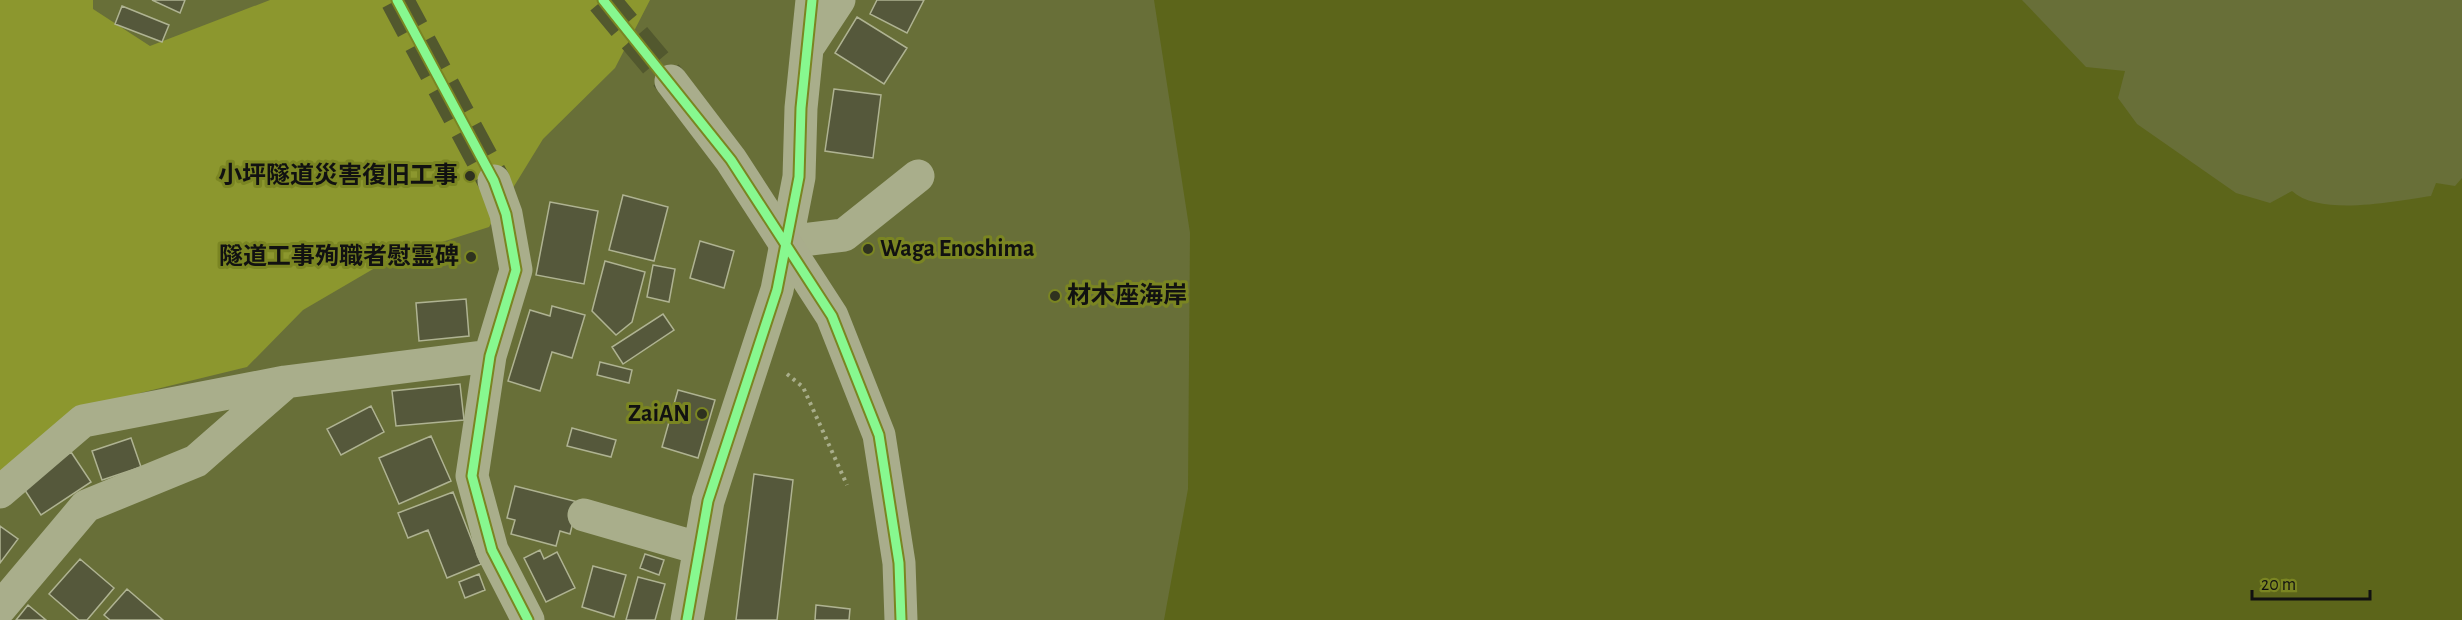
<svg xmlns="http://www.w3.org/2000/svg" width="2462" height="620" viewBox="0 0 2462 620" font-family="'Alegreya Sans','Noto Sans JP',sans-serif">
  <rect width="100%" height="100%" fill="#686f38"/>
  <path fill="#8c972e" d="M 0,0 L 93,0 L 93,9 L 150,46 L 270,0 L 650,0 L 615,68 L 543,139 L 489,227 L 392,258 L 303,310 L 247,367 L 140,393 L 45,435 L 0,479 Z"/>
  <path fill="#5c651a" d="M 1154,0 L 2022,0 L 2086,67 L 2125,71 L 2118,98 L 2137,124 L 2236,193 L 2270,203 L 2292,191 C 2320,217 2396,201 2431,196 L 2436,183 L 2455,186 L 2462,178 L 2462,620 L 1164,620 L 1188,489 L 1190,233 Z"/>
  <path fill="#55583b" stroke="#afb392" stroke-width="1.5" d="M 152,0 L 185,0 L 180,13 Z
    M 877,0 L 924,0 L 907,33 L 870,14 Z
    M 122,6 L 169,25 L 162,42 L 115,24 Z
    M 857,17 L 907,48 L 884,84 L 835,53 Z
    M 834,89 L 881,95 L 873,158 L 825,151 Z
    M 623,195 L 668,207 L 654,261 L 609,250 Z
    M 550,202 L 598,211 L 584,284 L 536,275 Z
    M 700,241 L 734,251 L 724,288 L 690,278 Z
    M 605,261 L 645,272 L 632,322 L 616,335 L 592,311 Z
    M 653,265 L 675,269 L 669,302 L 647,297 Z
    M 466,299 L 469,336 L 419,341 L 416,303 Z
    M 552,306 L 585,315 L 572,358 L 552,352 L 540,391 L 508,381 L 530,310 L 550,316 Z
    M 663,314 L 674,330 L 623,364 L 612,347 Z
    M 600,362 L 632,370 L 629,383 L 597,375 Z
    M 460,384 L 464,420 L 396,426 L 392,391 Z
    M 678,390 L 715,400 L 698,458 L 662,447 Z
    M 371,406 L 384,432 L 341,455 L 327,429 Z
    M 572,428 L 616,440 L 611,457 L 567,446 Z
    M 431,436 L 451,481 L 399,504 L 379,458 Z
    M 131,438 L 141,467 L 102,480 L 92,451 Z
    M 71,452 L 91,482 L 41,515 L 21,484 Z
    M 754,474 L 793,480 L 777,620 L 736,620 Z
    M 515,486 L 578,502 L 570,534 L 560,531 L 556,546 L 511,534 L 515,520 L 507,518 Z
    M 453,492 L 481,564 L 447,578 L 428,530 L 408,538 L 398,513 Z
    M 0,526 L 18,539 L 0,563 Z
    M 540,550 L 544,559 L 557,552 L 575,588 L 546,602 L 524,558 Z
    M 645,554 L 664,560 L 659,575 L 640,568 Z
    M 80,559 L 114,588 L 87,620 L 79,620 L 49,594 Z
    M 593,566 L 626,575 L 614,617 L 582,607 Z
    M 479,574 L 485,590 L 465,598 L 459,582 Z
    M 638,577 L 665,584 L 655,620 L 626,620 Z
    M 127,589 L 163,620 L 110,620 L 104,615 Z
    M 28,605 L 46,620 L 16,620 Z
    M 816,605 L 850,609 L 849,620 L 815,620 Z"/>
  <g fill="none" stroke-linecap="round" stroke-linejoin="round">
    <path stroke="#52582e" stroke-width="33" stroke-dasharray="33 16" stroke-linecap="butt" d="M 397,0 L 494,181"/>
    <path stroke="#52582e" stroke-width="33" stroke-dasharray="33 16" stroke-linecap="butt" d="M 603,0 L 671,81"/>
    <path stroke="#a9ae8b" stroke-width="4" stroke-dasharray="3 4.5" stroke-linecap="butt" d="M 787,374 L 803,387 L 847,485"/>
    <path stroke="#a9ae8b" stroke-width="33" d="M 810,44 L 839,0
      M 494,181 L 506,214 L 516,270 L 490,356 L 472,476 L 492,550 L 528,620
      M 786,242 L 844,235 L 918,176
      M 0,492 L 83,421 L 285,382 L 490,356
      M 584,515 L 698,548
      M 0,608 L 86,506 L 196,461 L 285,383
      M 687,620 L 708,501 L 777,290 L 799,177 L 801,108 L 812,0"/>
    <path stroke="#a9ad8c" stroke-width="33" d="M 671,81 L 731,160 L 832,316 L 879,435 L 899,563 L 901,620"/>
    <defs>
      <path id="cycleway" d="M 397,0 L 494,181 L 506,214 L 516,270 L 490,356 L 472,476 L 492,550 L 528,620
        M 603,0 L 731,160 L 832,316 L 879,435 L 899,563 L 901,620
        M 687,620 L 708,501 L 777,290 L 799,177 L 801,108 L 812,0"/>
    </defs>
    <use href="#cycleway" stroke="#7a8522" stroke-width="13"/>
    <use href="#cycleway" stroke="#87f88f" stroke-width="9"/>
  </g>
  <g fill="#2f321f" stroke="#7a8522" stroke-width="2">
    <circle cx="470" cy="176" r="6"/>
    <circle cx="868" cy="249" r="6"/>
    <circle cx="471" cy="257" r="6"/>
    <circle cx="1055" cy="296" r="6"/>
    <circle cx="702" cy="414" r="6"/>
  </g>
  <g text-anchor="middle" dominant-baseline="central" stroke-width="6" stroke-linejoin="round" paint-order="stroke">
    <g font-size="24" font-weight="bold" fill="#111" stroke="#7a8522" text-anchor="end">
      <text x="458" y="176">小坪隧道災害復旧工事</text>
      <text x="880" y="249" text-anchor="start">Waga Enoshima</text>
      <text x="459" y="257">隧道工事殉職者慰霊碑</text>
      <text x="1067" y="296" text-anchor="start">材木座海岸</text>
      <text x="690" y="414">ZaiAN</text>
    </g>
  </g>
  <path d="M2252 590v9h118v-9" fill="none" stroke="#111111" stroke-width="3"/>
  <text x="2261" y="590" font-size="18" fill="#111111" stroke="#7a8522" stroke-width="4.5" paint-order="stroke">20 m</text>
</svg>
